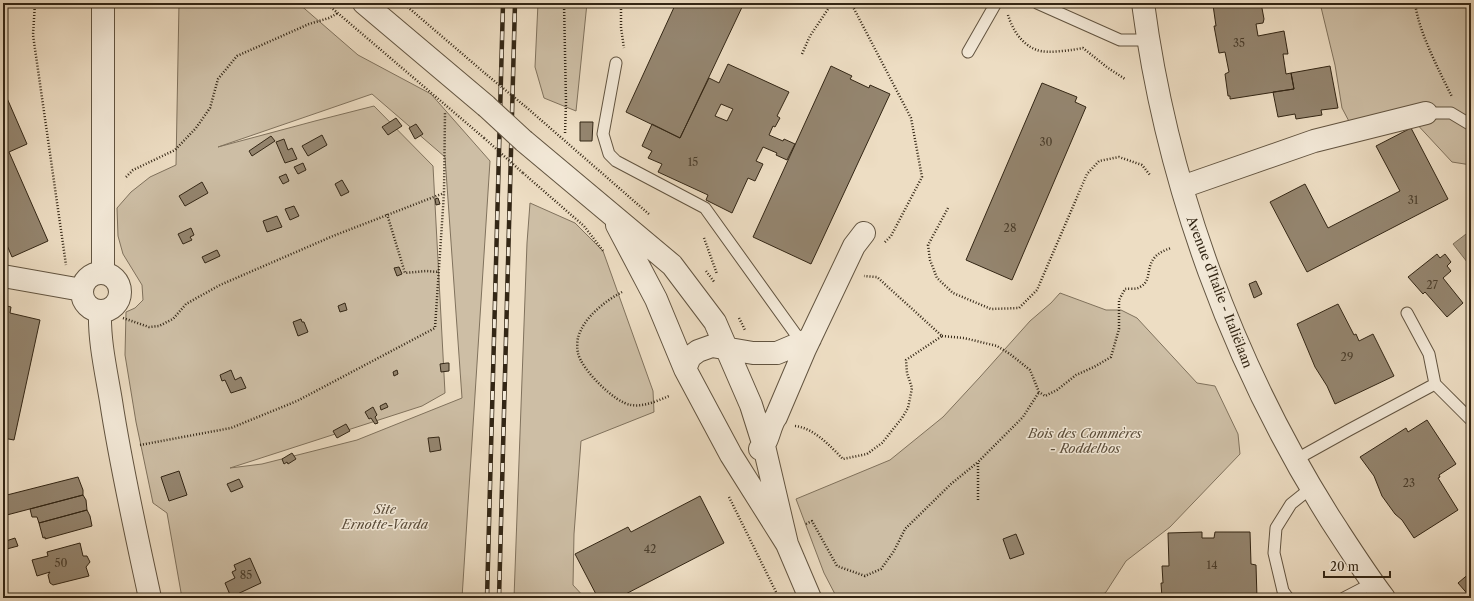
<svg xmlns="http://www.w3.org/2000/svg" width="1474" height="601" viewBox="0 0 1474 601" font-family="'Libre Caslon Text',serif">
  <rect width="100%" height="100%" fill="#edddc3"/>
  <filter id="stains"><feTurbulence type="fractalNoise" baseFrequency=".005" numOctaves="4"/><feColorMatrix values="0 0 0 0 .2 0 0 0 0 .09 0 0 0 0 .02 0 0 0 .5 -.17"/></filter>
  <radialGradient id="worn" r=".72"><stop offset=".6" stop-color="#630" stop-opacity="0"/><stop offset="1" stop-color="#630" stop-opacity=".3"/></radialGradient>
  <path fill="#cdbea5" stroke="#80725d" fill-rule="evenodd" d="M 179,3 L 298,3 L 358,55 L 431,94 L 490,161 L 462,598 L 182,598 L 167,513 L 153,503 L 136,422 L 125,355 L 126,312 L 135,308 L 143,300 L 142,285 L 123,254 L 118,236 L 117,208 L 131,192 L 150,177 L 176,165 ZM 372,94 L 445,157 L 462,398 L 357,440 L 262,464 L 230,468 L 422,406 L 445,393 L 433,166 L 374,106 L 315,121 L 218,147 Z
    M 538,3 L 587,3 L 576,111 L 544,98 L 535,67 Z
    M 1320,3 L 1471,3 L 1471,105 L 1469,107 L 1471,112 L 1471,165 L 1452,162 L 1413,120 L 1352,127 L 1342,108 L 1335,65 Z
    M 530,203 L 575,223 L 603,251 L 653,391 L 654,412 L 581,441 L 574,534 L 573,585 L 585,598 L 514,598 L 527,243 Z
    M 1060,293 L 1106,310 L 1121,310 L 1137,318 L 1197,383 L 1215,386 L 1238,434 L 1240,454 L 1170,527 L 1126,561 L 1106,592 L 1099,598 L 837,598 L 824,573 L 796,499 L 890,460 L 943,417 L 980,377 L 1030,321 L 1051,303 Z"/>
  <path fill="#ae9f88" stroke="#7d6f5a" d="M 1470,231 L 1471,232 L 1471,267 L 1453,244 Z"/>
  <path fill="#94856f" stroke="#332615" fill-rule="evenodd" d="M 676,3 L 744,3 L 680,138 L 626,112 Z
    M 1208,3 L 1261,3 L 1264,19 L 1263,23 L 1256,24 L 1258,36 L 1284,31 L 1288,54 L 1283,54 L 1286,74 L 1291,73 L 1294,89 L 1230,99 L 1230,96 L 1228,96 L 1225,74 L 1229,72 L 1225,52 L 1219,53 L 1214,26 L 1216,26 L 1213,5 L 1207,5 Z
    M 728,64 L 789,92 L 777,116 L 780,118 L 775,127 L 773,126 L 769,135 L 783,141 L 784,139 L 795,144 L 787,160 L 776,155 L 777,153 L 763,147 L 756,161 L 763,164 L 755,181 L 748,178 L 732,213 L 706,200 L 708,195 L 658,172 L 662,164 L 648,158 L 652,151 L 642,146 L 652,124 L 680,138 L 709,78 L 719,83 ZM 721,104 L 733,109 L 727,121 L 715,116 Z
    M 831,66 L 852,76 L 850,79 L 869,88 L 870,85 L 890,94 L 811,264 L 753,237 Z
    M 1330,66 L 1338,108 L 1321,110 L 1322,115 L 1296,119 L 1295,114 L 1278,117 L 1273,92 L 1294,89 L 1291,73 Z
    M 1042,83 L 1077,97 L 1075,102 L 1086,107 L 1012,280 L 966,260 Z
    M 3,89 L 27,144 L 9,152 L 48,241 L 12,257 L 3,236 Z
    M 396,118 L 402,126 L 388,135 L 382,127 Z
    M 580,122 L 593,122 L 592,141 L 580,141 Z
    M 416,124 L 423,134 L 415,139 L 409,128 Z
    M 1411,128 L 1448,199 L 1307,272 L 1270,202 L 1305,184 L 1328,228 L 1400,191 L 1376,146 Z
    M 322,135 L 327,145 L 308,156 L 302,146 Z
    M 271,136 L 275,141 L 252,156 L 249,151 Z
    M 284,139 L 288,150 L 292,148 L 297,159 L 285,163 L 276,142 Z
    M 303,163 L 306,170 L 298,174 L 294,167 Z
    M 286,174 L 289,181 L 283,184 L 279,177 Z
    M 342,180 L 349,192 L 341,196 L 335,184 Z
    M 202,182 L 208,193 L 185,206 L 179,196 Z
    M 438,198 L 440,204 L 436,205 L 435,199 Z
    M 294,206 L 299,216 L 290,220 L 285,209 Z
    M 277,216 L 282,227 L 267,232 L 263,221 Z
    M 191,228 L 194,235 L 190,237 L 192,240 L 183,244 L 178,234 Z
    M 217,250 L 220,256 L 205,263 L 202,257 Z
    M 1437,254 L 1440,258 L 1445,254 L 1451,262 L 1447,266 L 1451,271 L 1443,278 L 1463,303 L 1447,317 L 1425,292 L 1423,294 L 1408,277 Z
    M 399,267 L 402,274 L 397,276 L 394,268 Z
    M 1256,281 L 1262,294 L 1254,298 L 1249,284 Z
    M 345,303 L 347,310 L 340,312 L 338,306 Z
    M 1338,304 L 1354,335 L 1356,334 L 1359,341 L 1373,334 L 1394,376 L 1335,404 L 1327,386 L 1315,367 L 1297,324 Z
    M 3,305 L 11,307 L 10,313 L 40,320 L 14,440 L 3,438 Z
    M 301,319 L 302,322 L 304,322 L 308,332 L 298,336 L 293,322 Z
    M 447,363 L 449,363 L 449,371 L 441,372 L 440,364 Z
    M 231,370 L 235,380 L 241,377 L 246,388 L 231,393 L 225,380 L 222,381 L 220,375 Z
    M 397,370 L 398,374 L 394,376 L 393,372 Z
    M 386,403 L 388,407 L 381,410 L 380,406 Z
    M 373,407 L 377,415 L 375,417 L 378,423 L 375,424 L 371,418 L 369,419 L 365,412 Z
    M 1427,420 L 1456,464 L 1439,475 L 1440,477 L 1438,478 L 1458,510 L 1414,538 L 1402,520 L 1395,514 L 1382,496 L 1374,476 L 1360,457 L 1406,428 L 1408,432 Z
    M 346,424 L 350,431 L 337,438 L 333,431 Z
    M 439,437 L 441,450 L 430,452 L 428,438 Z
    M 292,453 L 296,459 L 288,464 L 287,462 L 284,464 L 282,459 Z
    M 179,471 L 187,495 L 169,501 L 161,477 Z
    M 78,477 L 83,490 L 83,495 L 3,516 L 3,496 Z
    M 239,479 L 243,487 L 231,492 L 227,484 Z
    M 83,495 L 86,500 L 87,510 L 39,523 L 37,517 L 32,517 L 30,509 Z
    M 700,496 L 724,543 L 618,598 L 598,598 L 575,554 L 628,527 L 631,532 Z
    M 87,510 L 90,516 L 92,526 L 45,539 L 45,537 L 43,538 L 39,523 Z
    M 1202,532 L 1202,538 L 1214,538 L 1215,532 L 1250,532 L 1251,564 L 1256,565 L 1257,598 L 1162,598 L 1161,583 L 1163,583 L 1162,566 L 1169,566 L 1168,533 Z
    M 1016,534 L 1024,554 L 1010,559 L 1003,539 Z
    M 15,538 L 18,546 L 3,550 L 3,542 Z
    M 80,543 L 83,556 L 87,556 L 90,562 L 86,567 L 89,576 L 53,585 L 50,583 L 48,575 L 50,572 L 37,576 L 32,560 L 48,556 L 47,552 Z
    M 250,558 L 261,583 L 231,597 L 225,583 L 235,578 L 232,572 L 236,570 L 234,565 Z
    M 1471,572 L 1471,598 L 1458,583 Z"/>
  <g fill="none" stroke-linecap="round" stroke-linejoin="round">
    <defs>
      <path id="service" d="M 1037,3 L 1120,40 L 1148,40
        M 968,52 L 996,3
        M 616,63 L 603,134 L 609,154 L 616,161 L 705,208 L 802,343
        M 1426,113 L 1451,113 L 1471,125
        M 1407,313 L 1429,354 L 1435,384
        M 1295,460 L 1349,430 L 1435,384 L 1471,420
        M 1288,598 L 1283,591 L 1274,553 L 1276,528 L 1291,504 L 1311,488
        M 1344,598 L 1373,583"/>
      <path id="minor" d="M 364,3 L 486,106
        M 1143,3 C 1167,185 1233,365 1331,520 C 1348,546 1365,573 1384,598
        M 524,141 L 672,265 L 715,322 L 751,405 L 764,446 L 787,544
        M 1182,187 L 1314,141 L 1426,113
        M 617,225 L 656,299 L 685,369 L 731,455 L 787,544 L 810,598
        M 103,272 L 103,3
        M82 292a19 19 0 1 1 38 0a19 19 0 1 1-38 0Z
        M 3,276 L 82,290
        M 100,311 C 99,341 106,371 111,401 C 121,467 136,533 150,598
        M 685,369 L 690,357 L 698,351 L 712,346 L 753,353 L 777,353 L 810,339
        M 760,449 C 769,442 769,426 776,417 L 805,349 L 854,246 L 864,233"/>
    </defs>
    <use href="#service" stroke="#625440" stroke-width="13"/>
    <use href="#minor" stroke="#625440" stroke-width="24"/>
    <path stroke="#332615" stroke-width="2.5" stroke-dasharray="1 2" stroke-linecap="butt" d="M 35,3 L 33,35 L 66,265
      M 326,3 L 484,138
      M 403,3 L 487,75
      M 564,3 L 566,102 L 565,134
      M 621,3 L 621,28 L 624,48
      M 851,3 L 911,118 L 922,177 L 891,236 L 884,243
      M 1415,3 C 1419,33 1439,70 1452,97
      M 408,7 L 411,3
      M 1008,15 C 1012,29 1022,45 1037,50 C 1047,54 1073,50 1083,48 L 1108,68 L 1125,79
      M 802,54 L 810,36 L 832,3
      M 526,107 L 650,215
      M 523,173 L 584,226 L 604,252
      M 126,177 L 133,170 L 175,150 L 196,128 L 210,108 L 218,79 L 237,56 L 309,24 L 329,18 L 338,13
      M 948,208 L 928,245 L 930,260 L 937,278 L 953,293 L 991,309 L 1019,308 L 1037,290 L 1087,174 L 1099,161 L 1119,157 L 1142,165 L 1150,175
      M 387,214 L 405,273 L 426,271 L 439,272
      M 704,238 L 717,274
      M 706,271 L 715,283
      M 622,292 C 605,301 583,318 578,338 C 577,341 577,349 578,353 C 581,369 615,403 631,405 C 644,407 657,401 669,396
      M 123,318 L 149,327 L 159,326 L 173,319 L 186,304 L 220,285 L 333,236 L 444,193
      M 739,318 L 745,330
      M 942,336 L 964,338 L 997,346 L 1010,354 L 1030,370 L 1039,392 L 1045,396 L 1057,390 L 1076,375 L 1094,367 L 1111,357 L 1119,329 L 1119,300 L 1125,289 C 1129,288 1136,290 1140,287 C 1156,279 1139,258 1171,248
      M 795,426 C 814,428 830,446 843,459 L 867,454 L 882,443 L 902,418 L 908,408 L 912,388 L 907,373 L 906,360 L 942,336 L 877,277 L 864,276
      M 140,445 L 231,428 L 297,401 L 435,328 L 444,193 L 445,113
      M 729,497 L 779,598
      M 978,500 L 978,462 L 1023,417 L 1039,392
      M 806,524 L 812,521 L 837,566 L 865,576 L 881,569 L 894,551 L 905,529 L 951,484 L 978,462"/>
    <use href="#service" stroke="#f3e9d8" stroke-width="11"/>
    <use href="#minor" stroke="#f3e9d8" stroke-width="22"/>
    <defs>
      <path id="rail" d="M 487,598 L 503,3
        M 499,598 L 515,3"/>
    </defs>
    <use href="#rail" stroke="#332615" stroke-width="4.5"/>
    <use href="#rail" stroke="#f3e9d8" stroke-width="3" stroke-dasharray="9" stroke-linecap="butt"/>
    <defs>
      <path id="minor-bridge" d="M 486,106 L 524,141"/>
    </defs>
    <use href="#minor-bridge" stroke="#625440" stroke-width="24" stroke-linecap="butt"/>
    <path stroke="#332615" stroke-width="2.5" stroke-dasharray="1 2" stroke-linecap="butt" d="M 487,75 L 526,107
      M 484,138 L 523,173"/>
    <use href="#minor-bridge" stroke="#f3e9d8" stroke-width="22"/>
  </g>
  <g text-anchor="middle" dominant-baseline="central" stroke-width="3" stroke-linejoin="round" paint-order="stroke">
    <g font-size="11" fill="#4b3e2c">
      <text x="1239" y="43">35</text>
      <text x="1046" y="142">30</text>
      <text x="693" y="162">15</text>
      <text x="1413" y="200">31</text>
      <text x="1010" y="228">28</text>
      <text x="1432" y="285">27</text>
      <text x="1347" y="357">29</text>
      <text x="1409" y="483">23</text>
      <text x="650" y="549">42</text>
      <text x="61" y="563">50</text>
      <text x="1212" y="565">14</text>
      <text x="246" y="575">85</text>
    </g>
    <g font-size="13" fill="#332615" stroke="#f3e9d8">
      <text transform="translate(1220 292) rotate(69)">Avenue d'Italie - Italiëlaan</text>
    </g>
    <g font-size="13" font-style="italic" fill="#5a4c39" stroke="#f3e9d8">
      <text x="1085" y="433">Bois des Commères<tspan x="1085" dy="15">- Roddelbos</tspan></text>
      <text x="385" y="509">Site<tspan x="385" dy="15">Ernotte-Varda</tspan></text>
    </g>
  </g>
  <rect width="1474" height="601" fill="none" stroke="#edddc3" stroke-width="16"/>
  <rect x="4" y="4" width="1466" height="593" fill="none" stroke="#332615" stroke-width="2"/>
  <rect x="8" y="8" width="1458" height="585" fill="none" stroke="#332615"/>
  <path d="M1324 571v6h66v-6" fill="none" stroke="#332615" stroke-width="2"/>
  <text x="1330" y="571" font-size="12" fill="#332615" stroke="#f3e9d8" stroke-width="3" paint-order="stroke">20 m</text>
  <rect width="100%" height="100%" filter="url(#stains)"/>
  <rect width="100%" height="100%" fill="url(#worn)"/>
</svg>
